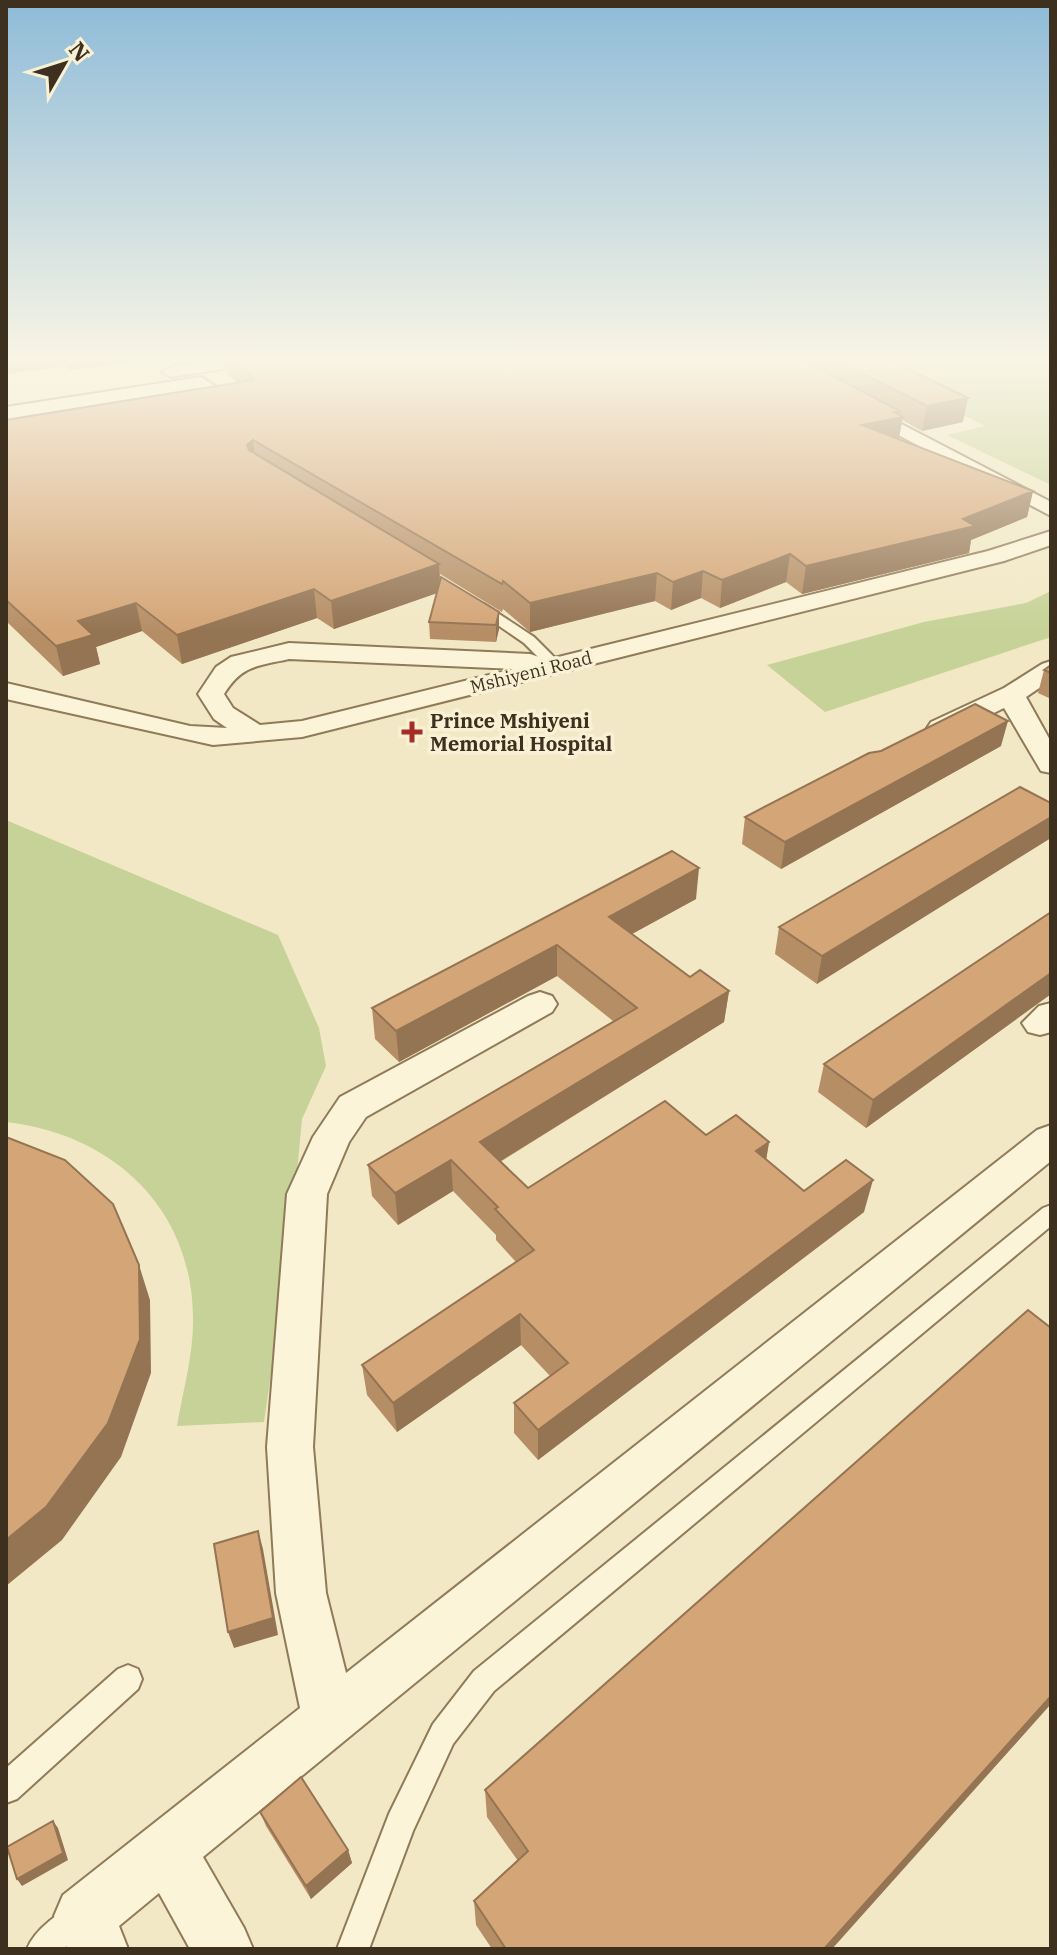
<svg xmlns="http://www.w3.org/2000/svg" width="1057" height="1955" viewBox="0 0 1057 1955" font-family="'IBM Plex Serif',serif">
  <rect width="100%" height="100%" fill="#f2e8c5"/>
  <path fill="#c6d297" d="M 821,358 L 960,358 L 1051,363 L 1051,485 L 947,435 L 985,426 L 923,395 Z
    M 1051,591 L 1051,637 L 825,712 L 767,665 L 924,622 L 1026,603 Z
    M 6,820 L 278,935 L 319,1028 L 326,1066 L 302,1119 L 291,1236 L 264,1422 L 177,1426 C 183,1390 194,1353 193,1317 C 192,1207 112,1134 6,1122 Z"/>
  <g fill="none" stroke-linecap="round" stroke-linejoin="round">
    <defs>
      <path id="service" d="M 476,604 L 484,604 L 534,637 L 558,661 L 558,667 L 548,667 L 524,643 L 476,610 Z
        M 1051,1205 L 1051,1226 L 494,1691 L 453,1744 L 413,1831 L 369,1949 L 337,1949 L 389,1814 L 433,1724 L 474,1671 L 1043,1208 Z
        M 128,1665 L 138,1669 L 142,1679 L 138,1689 L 17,1799 L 6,1803 L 6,1768 L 118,1669 Z
        M 81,1902 L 92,1907 L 97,1918 C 83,1952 58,1949 27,1949 C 35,1929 61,1910 81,1902 Z"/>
      <path id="minor" d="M 230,358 L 269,358 L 261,363 L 171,377 L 162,372 L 171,367 Z
        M 201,377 L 227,394 L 222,405 L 191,412 L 185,411 L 182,407 L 185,403 L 208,397 L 198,388 L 6,419 L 6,407 Z
        M 861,403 L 1051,502 L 1051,516 L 855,412 L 852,408 L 855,404 Z
        M 1051,531 L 1051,545 L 1004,561 L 302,737 L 213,745 L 6,699 L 6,683 L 190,726 L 227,728 L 214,719 L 198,694 L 216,667 L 231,657 L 289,643 L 530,654 L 539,657 L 542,661 L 988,551 ZM 289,659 L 513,669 L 302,721 L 260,725 L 233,708 L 224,694 C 242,665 258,666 289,659 Z
        M 1051,661 L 1051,680 L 1026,697 L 1051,742 L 1051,773 L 1041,771 L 1004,708 L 951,734 L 931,734 L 927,728 L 931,722 L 1004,688 L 1042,664 Z
        M 540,992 L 552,996 L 557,1004 L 552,1012 L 366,1117 L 349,1142 L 327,1194 L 313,1447 L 326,1593 L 346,1673 L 1037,1130 L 1051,1125 L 1051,1161 L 203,1857 L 244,1928 L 253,1949 L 190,1949 L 159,1893 L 119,1926 L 128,1949 L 68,1949 L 54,1916 L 63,1895 L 300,1708 L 276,1593 L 267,1447 L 287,1194 L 313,1137 L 340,1097 L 528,996 Z
        M 1051,1003 L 1051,1032 L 1040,1035 L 1028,1032 L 1022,1023 L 1039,1006 Z"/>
    </defs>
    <use href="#service" stroke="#8f7a59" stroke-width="4"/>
    <use href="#minor" stroke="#8f7a59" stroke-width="4"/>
    <use href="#service" fill="#fcf4d9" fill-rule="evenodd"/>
    <use href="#minor" fill="#fcf4d9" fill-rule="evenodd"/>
  </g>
  <path fill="#b68e66" d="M 6,358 L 168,358 L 70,370 L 67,366 Z
    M 224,358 L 886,358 L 963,422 L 922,431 L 902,420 L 899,439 L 1033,491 L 1027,517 L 971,540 L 969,553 L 802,594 L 786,582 L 720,608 L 701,598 L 671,610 L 655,601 L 530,632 L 503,609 L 502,612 L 440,574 L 440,582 L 499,612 L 499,629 L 496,642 L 430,639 L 429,622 L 437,593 L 334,629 L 317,618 L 182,664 L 142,631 L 96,647 L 100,664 L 63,676 L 6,621 L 6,420 L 237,383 L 226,372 Z
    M 1051,665 L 1051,699 L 1038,693 L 1044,670 Z
    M 1001,746 L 781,869 L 742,844 L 745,817 Z
    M 1020,787 L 817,984 L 775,954 L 779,927 Z
    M 672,851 L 696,899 L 632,934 L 690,977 L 729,991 L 724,1022 L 500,1162 L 528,1188 L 706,1135 L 769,1142 L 766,1160 L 804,1191 L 864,1212 L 538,1460 L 514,1433 L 514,1403 L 550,1376 L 521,1345 L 397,1432 L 367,1395 L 362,1365 L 516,1262 L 496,1240 L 496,1235 L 453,1191 L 398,1225 L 372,1196 L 368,1165 L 613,1021 L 557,976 L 399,1062 L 375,1039 L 372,1008 Z
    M 1051,912 L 1051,994 L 866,1128 L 818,1092 L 824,1064 Z
    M 485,1790 L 832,1949 L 492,1949 L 476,1925 L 474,1901 L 518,1861 L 487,1817 Z
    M 260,1812 L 348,1850 L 352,1863 L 311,1899 L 266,1826 Z"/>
  <path fill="#947453" d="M 6,358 L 65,358 L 67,366 L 6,374 Z
    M 67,358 L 168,358 L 70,370 Z
    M 968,398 L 963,422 L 922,431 L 927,406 Z
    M 900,411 L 899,418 L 903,417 L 898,442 L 862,425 Z
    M 253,440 L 256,465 L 247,445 Z
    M 1033,491 L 1027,517 L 971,540 L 969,553 L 802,594 L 806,566 L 963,519 Z
    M 790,554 L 786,582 L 720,608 L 722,580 Z
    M 439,564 L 440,592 L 334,629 L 331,601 Z
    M 703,571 L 701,598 L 671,610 L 673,582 Z
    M 657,573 L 655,601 L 530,632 L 530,603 Z
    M 314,589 L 317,618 L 182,664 L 177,635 Z
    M 136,603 L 142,631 L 96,647 L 100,664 L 63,676 L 56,646 L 78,621 Z
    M 499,612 L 499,629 L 496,642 L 496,625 Z
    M 1008,721 L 1001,746 L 781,869 L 785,842 Z
    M 1051,817 L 1051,838 L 817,984 L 822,956 Z
    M 699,868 L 696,899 L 608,947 L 609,917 Z
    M 557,945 L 557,976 L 399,1062 L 396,1031 Z
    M 1051,973 L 1051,994 L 866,1128 L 873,1100 Z
    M 729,991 L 724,1022 L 481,1173 L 480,1142 Z
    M 769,1142 L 764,1173 L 756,1151 Z
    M 451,1160 L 453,1191 L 398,1225 L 395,1193 Z
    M 873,1180 L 864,1212 L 538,1460 L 538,1430 Z
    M 139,1265 L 150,1300 L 151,1373 L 121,1457 L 62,1540 L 6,1586 L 6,1540 Z
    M 520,1314 L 521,1345 L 397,1432 L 393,1403 Z
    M 258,1531 L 263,1549 L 278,1635 L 234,1648 L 228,1632 Z
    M 1051,1696 L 1051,1704 L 832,1949 L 824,1949 Z
    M 53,1821 L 58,1828 L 68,1860 L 22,1886 L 17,1879 Z
    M 348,1850 L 352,1863 L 311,1899 L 306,1886 Z"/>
  <path fill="#d4a577" stroke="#947453" stroke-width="2" d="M 232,358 L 799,358 L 900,411 L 894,412 L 903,417 L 862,425 L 1033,491 L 963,519 L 975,526 L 806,566 L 790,554 L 722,580 L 703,571 L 673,582 L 657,573 L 530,603 L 503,581 L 502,584 L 253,440 L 247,445 L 249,450 L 439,564 L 331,601 L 314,589 L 177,635 L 136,603 L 78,621 L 93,635 L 56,646 L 6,600 L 6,420 L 254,380 Z
    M 831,358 L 886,358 L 968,398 L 927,406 Z
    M 441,577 L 499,612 L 496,625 L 429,622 Z
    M 1051,665 L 1051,673 L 1044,670 Z
    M 975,704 L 1008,721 L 785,842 L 745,817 L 869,753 L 881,751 Z
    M 1020,787 L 1051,803 L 1051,817 L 822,956 L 779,927 Z
    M 672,851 L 699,868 L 609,917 L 690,977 L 700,970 L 729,991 L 480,1142 L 528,1188 L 665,1101 L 706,1135 L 736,1115 L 769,1142 L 756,1151 L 804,1191 L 846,1160 L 873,1180 L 538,1430 L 514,1403 L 568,1363 L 520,1314 L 393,1403 L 362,1365 L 534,1250 L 495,1209 L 498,1207 L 451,1160 L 395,1193 L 368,1165 L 637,1008 L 557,945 L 396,1031 L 372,1008 Z
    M 1051,912 L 1051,973 L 873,1100 L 824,1064 Z
    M 6,1137 L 65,1160 L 113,1204 L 139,1265 L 140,1339 L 108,1423 L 46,1507 L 6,1540 Z
    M 1028,1310 L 1051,1328 L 1051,1696 L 824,1949 L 506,1949 L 474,1901 L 528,1851 L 485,1790 Z
    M 258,1531 L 273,1618 L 228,1632 L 214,1544 Z
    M 301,1777 L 348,1850 L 306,1886 L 260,1812 Z
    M 53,1821 L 63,1853 L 17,1879 L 7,1847 Z"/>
  <linearGradient id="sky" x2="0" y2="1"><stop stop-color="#8ebbd8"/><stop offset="0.57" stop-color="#f9f5e5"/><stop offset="1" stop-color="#f9f5e5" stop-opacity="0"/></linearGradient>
  <rect width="1057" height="631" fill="url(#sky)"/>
  <path fill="#a42c23" stroke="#f9f1d5" stroke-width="3" d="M408 720h8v8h8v8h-8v8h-8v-8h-8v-8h8z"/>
  <g text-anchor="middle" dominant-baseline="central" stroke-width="7" stroke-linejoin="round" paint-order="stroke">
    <g font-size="18" fill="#3e301e" stroke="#f9f1d5">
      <text transform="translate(531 672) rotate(-14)">Mshiyeni Road</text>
    </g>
    <g font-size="20" font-weight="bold" fill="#3e301e" stroke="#f9f1d5" text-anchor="start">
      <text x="430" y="720">Prince Mshiyeni<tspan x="430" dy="23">Memorial Hospital</tspan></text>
    </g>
  </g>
  <rect width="1057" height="1955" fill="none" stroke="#3e301e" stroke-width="16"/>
  <g transform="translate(64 64) rotate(51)" stroke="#f9f1d5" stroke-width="6" paint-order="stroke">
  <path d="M0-6L14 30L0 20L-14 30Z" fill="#3e301e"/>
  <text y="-12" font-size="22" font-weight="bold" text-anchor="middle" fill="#3e301e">N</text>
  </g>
</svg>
